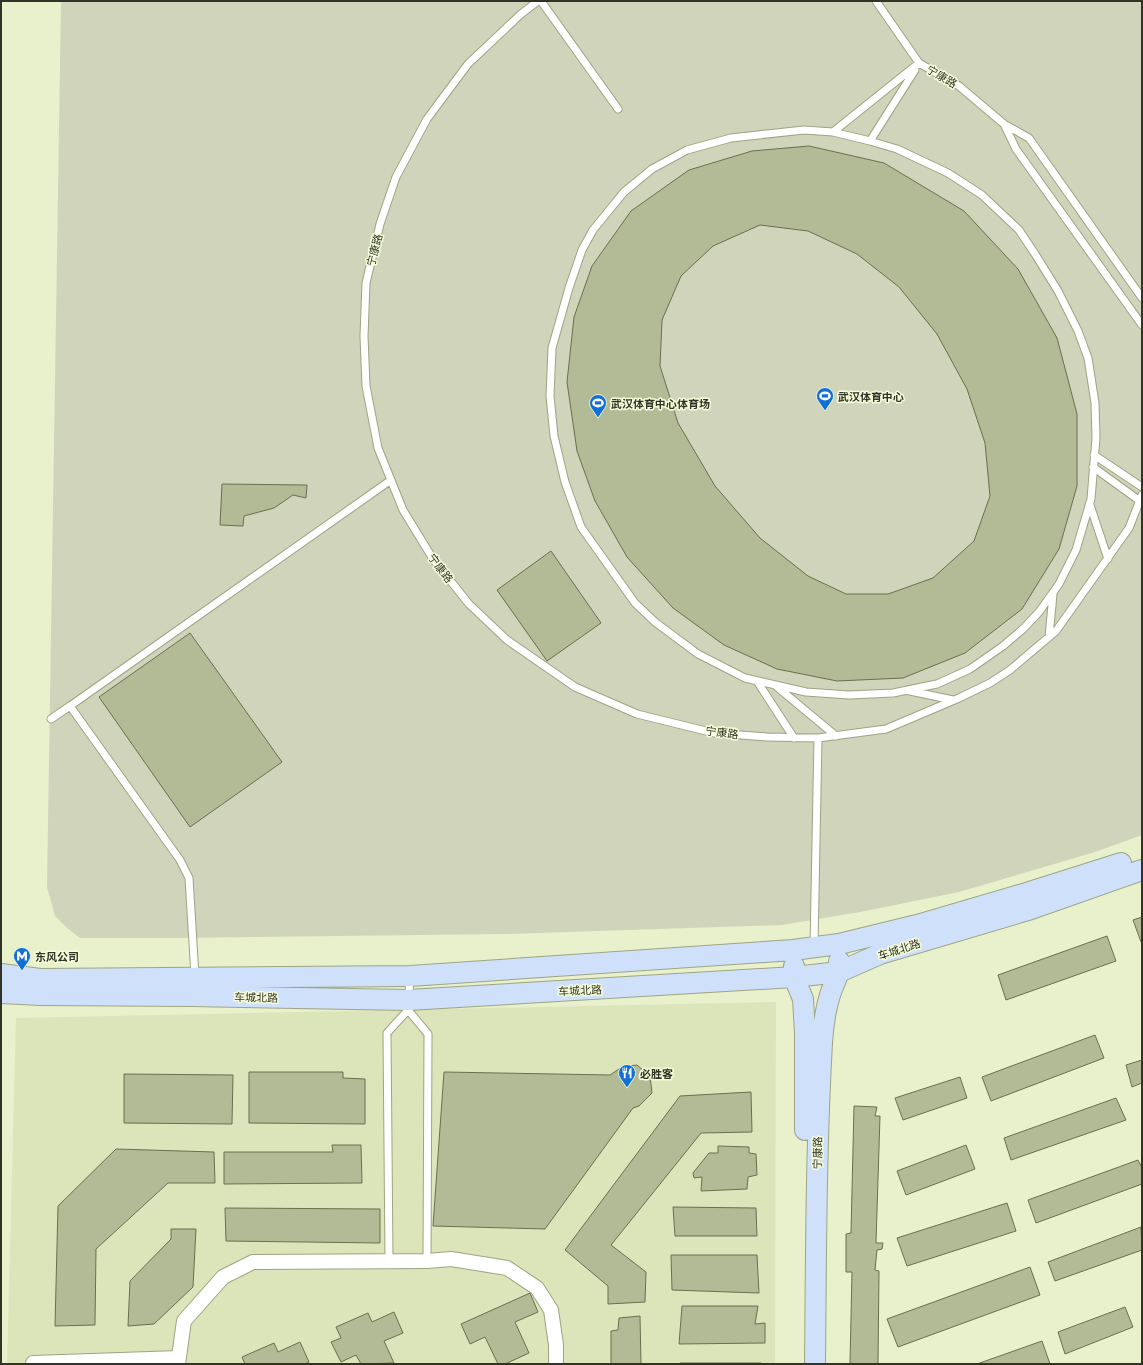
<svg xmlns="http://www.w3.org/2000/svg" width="1143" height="1365" viewBox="0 0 1143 1365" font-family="Commissioner,'Noto Sans SC',sans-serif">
  <rect width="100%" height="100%" fill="#e9f0cc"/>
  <path fill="#dce4ba" d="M 776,1002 L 775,1364 L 7,1364 L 16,1018 Z"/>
  <path fill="#cfd4ba" d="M 61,1 L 1142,1 L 1142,835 L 1095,852 L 959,892 L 860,912 L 782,925 L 505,934 L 169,938 L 80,938 L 67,928 L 55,916 L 47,887 Z"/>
  <path fill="#b3ba96" stroke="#6a6f50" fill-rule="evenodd" d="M 809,146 L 884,163 L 964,211 L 1018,269 L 1057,338 L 1077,414 L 1077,486 L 1059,549 L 1022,609 L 965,653 L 903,678 L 837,681 L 777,669 L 724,645 L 673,608 L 627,557 L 595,501 L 577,451 L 567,382 L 574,317 L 592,266 L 631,211 L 689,170 L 752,151 ZM 760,225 L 808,231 L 857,254 L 899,287 L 937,334 L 967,389 L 985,443 L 990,496 L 974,541 L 933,578 L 888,594 L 846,594 L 808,576 L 760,538 L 715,486 L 678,423 L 660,366 L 662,320 L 681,276 L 713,246 Z
    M 222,484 L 307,485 L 306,498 L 293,495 L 274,508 L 244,516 L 243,526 L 220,525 Z
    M 551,551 L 601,623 L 547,661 L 497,590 Z
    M 190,633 L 282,762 L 190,827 L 99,697 Z
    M 1142,917 L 1142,942 L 1141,942 L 1133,920 Z
    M 1107,936 L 1116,961 L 1006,1000 L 998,975 Z
    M 1095,1035 L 1104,1058 L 991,1101 L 982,1077 Z
    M 1142,1060 L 1142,1083 L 1132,1087 L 1126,1065 Z
    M 637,1065 L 650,1076 L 652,1093 L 639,1106 L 633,1108 L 545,1229 L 433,1226 L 444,1072 L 610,1075 L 622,1067 Z
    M 249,1072 L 343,1072 L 343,1078 L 365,1079 L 365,1124 L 249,1123 Z
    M 124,1074 L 233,1075 L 232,1124 L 124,1123 Z
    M 960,1077 L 967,1098 L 903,1120 L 895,1098 Z
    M 751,1092 L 752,1132 L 701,1133 L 611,1245 L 646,1272 L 645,1302 L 608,1304 L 608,1286 L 565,1250 L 680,1096 Z
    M 1116,1098 L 1126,1120 L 1011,1160 L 1004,1138 Z
    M 854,1106 L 877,1107 L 875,1116 L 880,1116 L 876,1243 L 883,1243 L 882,1249 L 877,1250 L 875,1270 L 879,1271 L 878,1364 L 850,1364 L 852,1272 L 846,1272 L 846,1234 L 851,1233 Z
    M 332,1145 L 361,1145 L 362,1183 L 224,1184 L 224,1152 L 333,1152 Z
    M 966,1145 L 975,1169 L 906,1195 L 897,1171 Z
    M 718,1146 L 749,1147 L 749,1153 L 756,1154 L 757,1175 L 748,1177 L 747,1189 L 701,1191 L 702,1177 L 694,1178 L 693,1173 L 709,1153 L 718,1153 Z
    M 116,1149 L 214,1152 L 215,1183 L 168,1183 L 96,1249 L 95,1325 L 55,1326 L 58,1206 Z
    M 1138,1160 L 1142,1168 L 1142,1184 L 1036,1223 L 1028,1200 Z
    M 1007,1203 L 1016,1231 L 907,1266 L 897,1238 Z
    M 673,1207 L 756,1208 L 757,1236 L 675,1236 Z
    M 225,1208 L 380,1209 L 380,1243 L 226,1241 Z
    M 1141,1227 L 1142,1250 L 1055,1281 L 1048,1262 Z
    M 171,1229 L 196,1229 L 193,1287 L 154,1324 L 128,1326 L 130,1281 L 171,1239 Z
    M 671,1255 L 757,1255 L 759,1293 L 672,1290 Z
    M 1030,1267 L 1040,1295 L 898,1347 L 887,1319 Z
    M 530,1293 L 538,1312 L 515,1322 L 529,1353 L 505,1364 L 498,1364 L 485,1337 L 470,1344 L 461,1324 Z
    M 682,1306 L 758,1306 L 755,1324 L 765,1323 L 765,1343 L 679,1344 Z
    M 1125,1307 L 1133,1327 L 1065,1354 L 1058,1332 Z
    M 394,1312 L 403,1333 L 384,1341 L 394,1363 L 361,1364 L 356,1355 L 341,1362 L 331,1342 L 341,1338 L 336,1327 L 368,1313 L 372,1322 Z
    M 640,1316 L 641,1364 L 611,1364 L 611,1331 L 618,1330 L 619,1318 Z
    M 1042,1341 L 1050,1364 L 977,1364 Z
    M 300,1342 L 309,1362 L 305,1364 L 245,1364 L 242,1357 L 274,1343 L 278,1352 Z
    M 680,1363 L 761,1363 L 761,1364 L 680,1364 Z"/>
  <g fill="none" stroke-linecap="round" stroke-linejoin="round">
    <defs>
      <path id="lane" d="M 538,1 L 521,14 L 468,64 L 427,119 L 396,177 L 380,224 L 366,283 L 364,336 L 366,386 L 378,448 L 403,510 L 433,559 L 469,604 L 507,640 L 575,687 L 637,714 L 714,733 L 767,737 L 818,738 L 814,946
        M 541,1 L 618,109
        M 876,1 L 919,63 L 959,86 L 1004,124 L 1029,138 L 1142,298
        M 1004,124 L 1016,149 L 1142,325
        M 804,130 L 833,132 L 870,141 L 897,149 L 948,173 L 982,195 L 1019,230 L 1035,254 L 1058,291 L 1078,331 L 1088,358 L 1095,403 L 1096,438 L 1091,499 L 1076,550 L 1059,584 L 1039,612 L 1023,629 L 1003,646 L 970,669 L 937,684 L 893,693 L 849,695 L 806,692 L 745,678 L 698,654 L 655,622 L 635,603 L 581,527 L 565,482 L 554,436 L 550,396 L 552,348 L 569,288 L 582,250 L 593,230 L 624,192 L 652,169 L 687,150 L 731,138 Z
        M 833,132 L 919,63
        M 870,141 L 915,70
        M 1094,455 L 1142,487
        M 1093,467 L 1140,501
        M 1090,505 L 1108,559
        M 1049,637 L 1053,594
        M 757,681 L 794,738
        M 776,686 L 836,736
        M 910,691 L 953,700
        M 51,719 L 70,706
        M 818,738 L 886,729 L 959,698 L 990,683 L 1010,670 L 1056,631 L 1129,528 L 1142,495
        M 195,976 L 189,878 L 180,860 L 70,706 L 391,480
        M 410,976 L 408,1010 L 428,1034 L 427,1261
        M 389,1261 L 387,1033 L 408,1010"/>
      <path id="street" d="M 33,1364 L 33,1363 L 179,1358
        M 178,1364 L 184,1321 L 223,1277 L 253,1262 L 427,1261 L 451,1259 L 507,1268 L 537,1288 L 551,1310 L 556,1345 L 556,1364"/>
      <path id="secondary" d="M 794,966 L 794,977 L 803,999 L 805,1033 L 805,1130
        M 1,974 L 40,979 L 410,976 L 793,950 L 839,944 L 917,925 L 1023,894 L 1121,863
        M 1,993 L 41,995 L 191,996 L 408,1000 L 794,977 L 839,972 L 880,954 L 1028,910 L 1142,870
        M 815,1364 C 816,1257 816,1150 822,1043 C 823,1027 825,1011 830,995 C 834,982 840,976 839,961"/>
    </defs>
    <use href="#lane" stroke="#9ea482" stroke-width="9"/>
    <use href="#street" stroke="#9ea482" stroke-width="16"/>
    <use href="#secondary" stroke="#9ea482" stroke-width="22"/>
    <use href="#lane" stroke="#fff" stroke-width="7"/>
    <use href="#street" stroke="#fff" stroke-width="14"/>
    <use href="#secondary" stroke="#cfe1fa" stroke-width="20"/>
  </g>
  <defs>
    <symbol id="stadium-pin" viewBox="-11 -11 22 30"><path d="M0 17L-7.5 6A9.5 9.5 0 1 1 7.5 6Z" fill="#126fd8" stroke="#f6fdd9"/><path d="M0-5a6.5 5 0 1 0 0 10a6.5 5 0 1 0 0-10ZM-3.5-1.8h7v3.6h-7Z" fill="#fff"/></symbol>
    <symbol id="metro-pin" viewBox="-11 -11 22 30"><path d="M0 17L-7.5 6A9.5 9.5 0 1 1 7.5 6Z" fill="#126fd8" stroke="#f6fdd9"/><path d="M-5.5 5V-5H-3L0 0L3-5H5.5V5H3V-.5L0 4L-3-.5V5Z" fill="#fff"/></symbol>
    <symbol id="restaurant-pin" viewBox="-11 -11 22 30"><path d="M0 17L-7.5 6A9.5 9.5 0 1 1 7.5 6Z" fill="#126fd8" stroke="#f6fdd9"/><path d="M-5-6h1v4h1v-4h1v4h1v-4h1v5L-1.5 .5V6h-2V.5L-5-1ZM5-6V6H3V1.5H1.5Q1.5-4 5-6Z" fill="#fff"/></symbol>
  </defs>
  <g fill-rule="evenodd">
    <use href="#stadium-pin" x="815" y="386" width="20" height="27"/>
    <use href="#stadium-pin" x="588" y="393" width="20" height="27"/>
    <use href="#metro-pin" x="12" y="946" width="20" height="27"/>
    <use href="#restaurant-pin" x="617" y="1063" width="20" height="27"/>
  </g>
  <g text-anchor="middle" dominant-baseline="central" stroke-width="3" stroke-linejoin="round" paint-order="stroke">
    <g font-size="11" fill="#313326" stroke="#f6fdd9">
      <text transform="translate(942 76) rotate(30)">宁康路</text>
      <text transform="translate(374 250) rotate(-76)">宁康路</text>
      <text transform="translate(441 568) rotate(53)">宁康路</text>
      <text transform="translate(722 732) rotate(7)">宁康路</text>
      <text transform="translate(899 949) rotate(-18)">车城北路</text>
      <text transform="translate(580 990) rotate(-3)">车城北路</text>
      <text transform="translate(256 997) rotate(1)">车城北路</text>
      <text transform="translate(817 1153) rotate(-89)">宁康路</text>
    </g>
    <g font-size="11" font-weight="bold" fill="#313326" stroke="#f6fdd9" text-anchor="start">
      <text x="838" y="396">武汉体育中心</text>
      <text x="611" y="403">武汉体育中心体育场</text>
      <text x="35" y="956">东风公司</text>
      <text x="640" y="1073">必胜客</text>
    </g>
  </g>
  <rect width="1143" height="1365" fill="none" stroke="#313326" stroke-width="4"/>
</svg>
